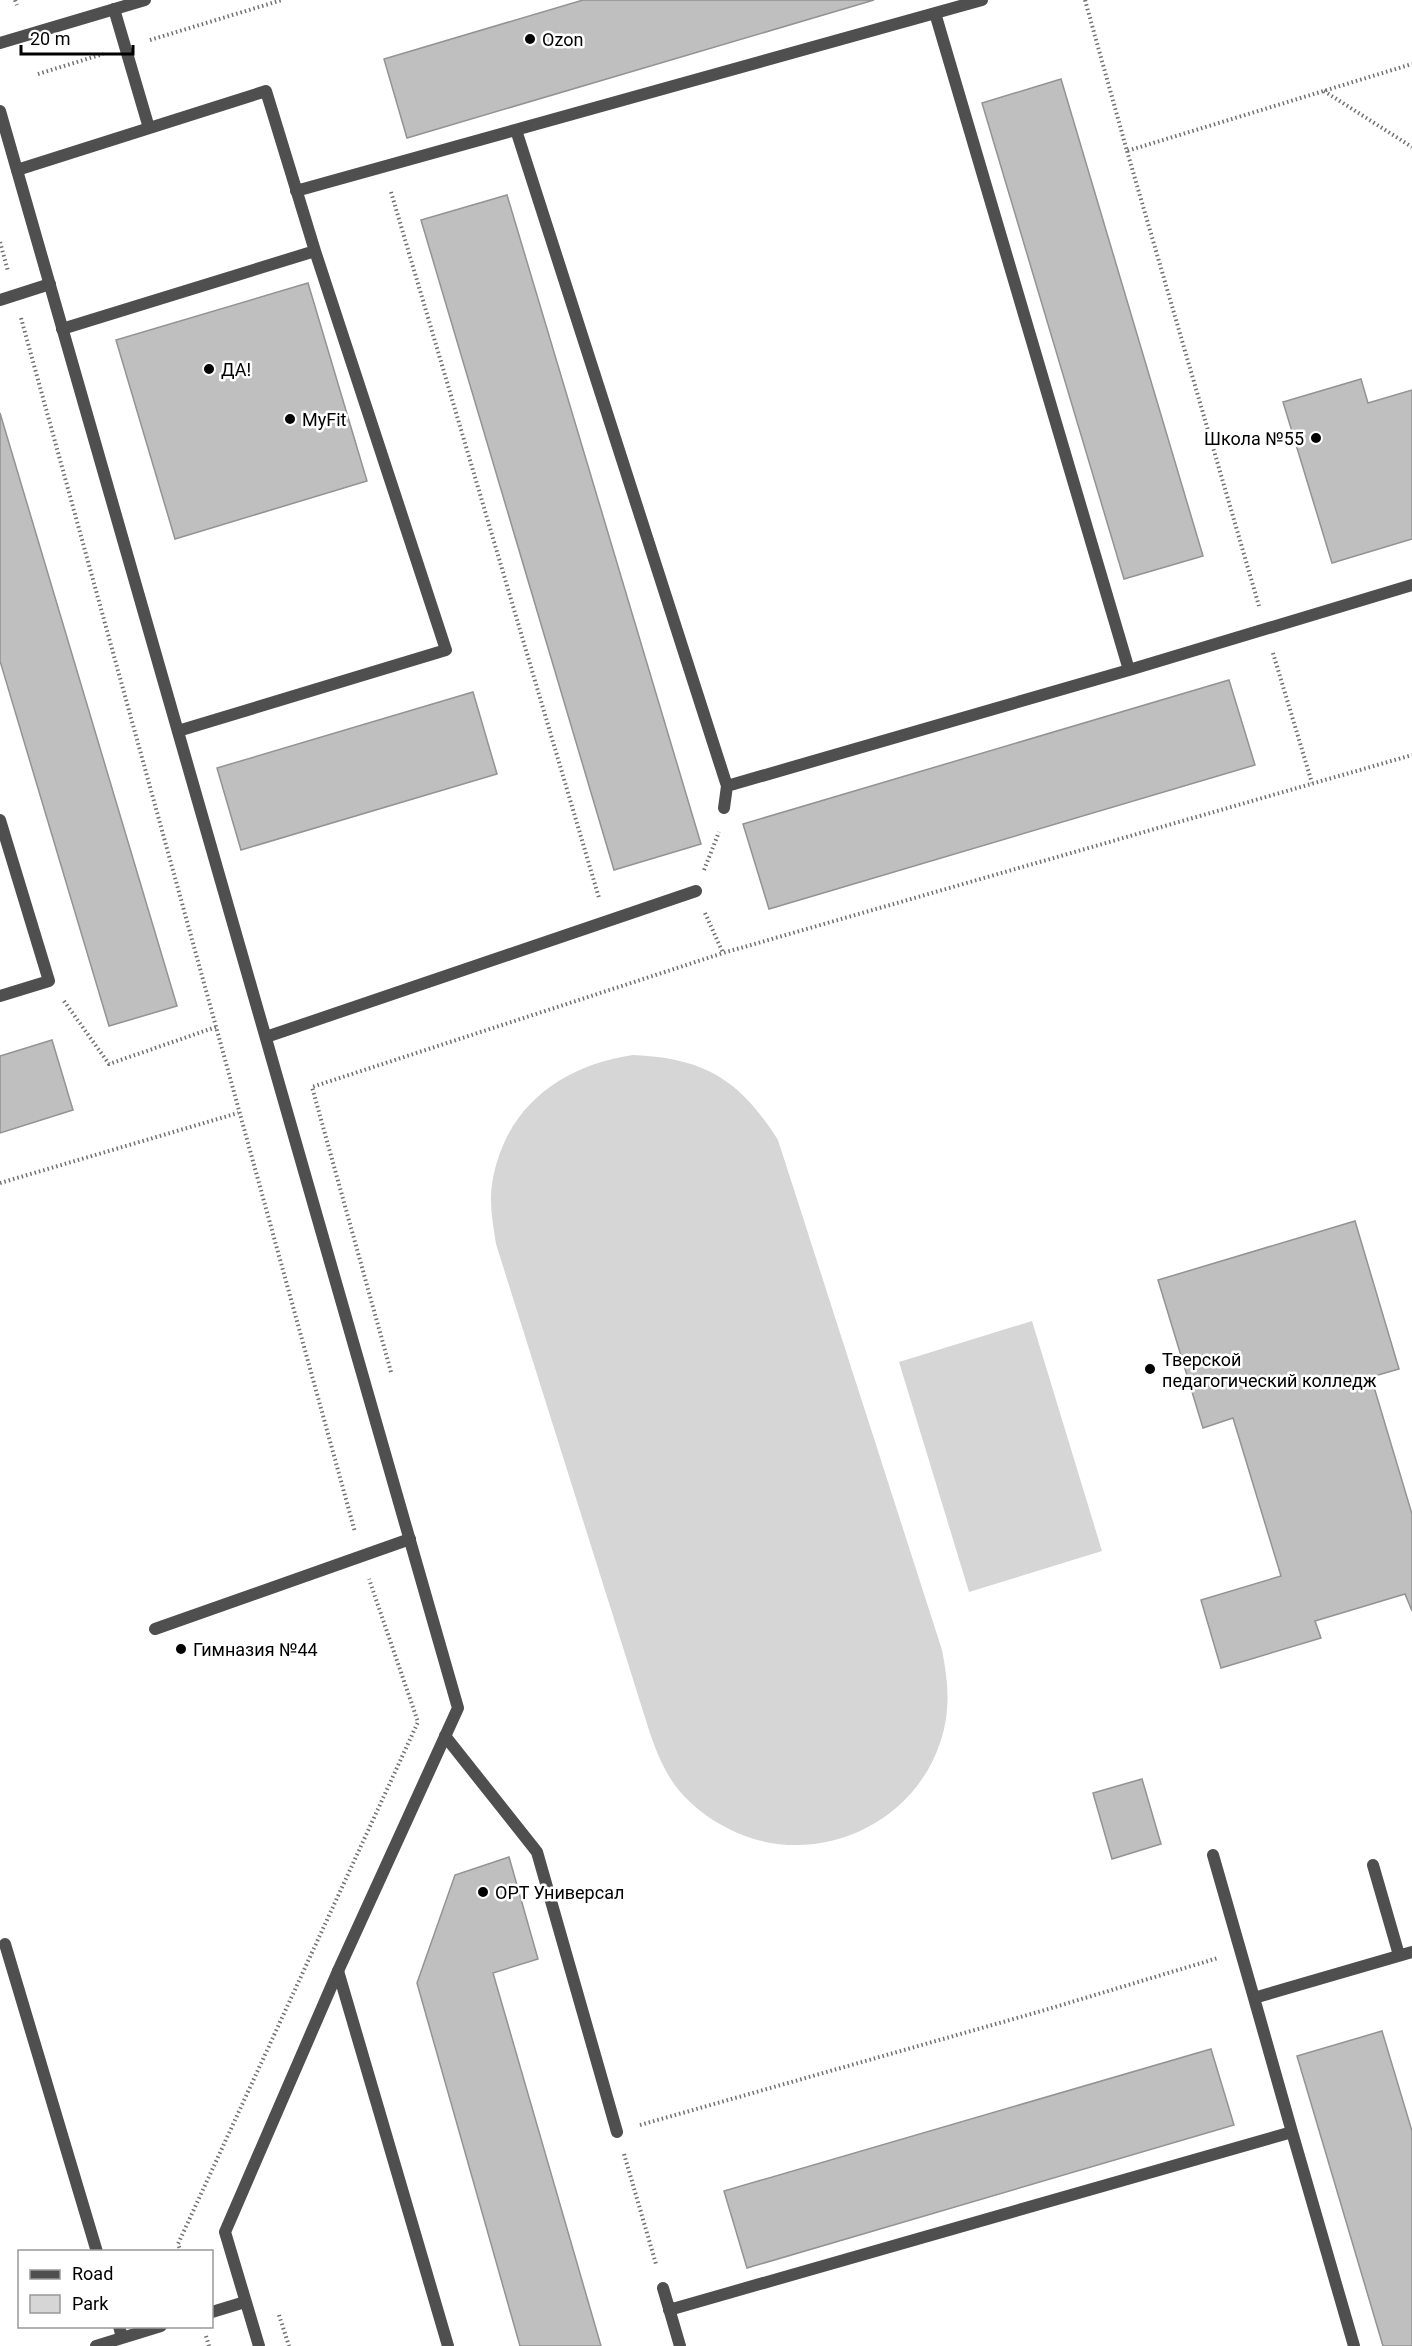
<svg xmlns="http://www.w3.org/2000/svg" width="1412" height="2346" viewBox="0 0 1412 2346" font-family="Roboto,sans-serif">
  <rect width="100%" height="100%" fill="#fff"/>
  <path fill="#d6d6d6" d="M 633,1055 C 705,1058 740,1080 778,1140 L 942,1650 C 948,1680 951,1710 941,1740 C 914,1827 812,1870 731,1830 C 708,1819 686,1802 672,1781 C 661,1764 654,1746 648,1727 L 496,1244 C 493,1224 489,1204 492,1184 C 504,1108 560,1066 633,1055 Z
    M 1032,1321 L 1102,1551 L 969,1592 L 899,1362 Z"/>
  <path fill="#bfbfbf" stroke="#939393" stroke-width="1.5" d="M 583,0 L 874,0 L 407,138 L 384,59 Z
    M 1061,79 L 1203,556 L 1124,579 L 982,103 Z
    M 507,195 L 701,844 L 614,870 L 421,220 Z
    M 308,283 L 367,481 L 175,539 L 116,340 Z
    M 1361,379 L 1368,403 L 1412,390 L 1412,539 L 1332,563 L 1283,402 Z
    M 0,413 L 177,1006 L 109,1026 L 0,661 Z
    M 1229,680 L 1255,765 L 769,909 L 743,824 Z
    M 473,692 L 497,774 L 241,850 L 217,768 Z
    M 52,1040 L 73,1110 L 0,1133 L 0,1056 Z
    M 1355,1221 L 1399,1369 L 1371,1377 L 1412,1514 L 1412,1611 L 1405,1594 L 1315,1621 L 1321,1638 L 1221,1668 L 1201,1600 L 1281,1576 L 1233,1418 L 1203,1428 L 1158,1280 Z
    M 1142,1779 L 1161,1844 L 1112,1859 L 1093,1793 Z
    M 509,1857 L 538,1959 L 493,1973 L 601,2346 L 520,2346 L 417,1983 L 455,1875 Z
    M 1382,2031 L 1412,2131 L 1412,2346 L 1383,2346 L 1297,2056 Z
    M 1211,2049 L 1234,2125 L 747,2268 L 724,2191 Z"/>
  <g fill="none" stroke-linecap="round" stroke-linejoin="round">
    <path stroke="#717171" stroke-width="4" stroke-dasharray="1.5 3" stroke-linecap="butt" d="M 15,0 L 17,5
      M 1085,0 L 1127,151 L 1412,64
      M 150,40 L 282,0
      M 38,74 L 103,54
      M 1324,91 L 1412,147
      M 1127,151 L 1259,606
      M 391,192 L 599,898
      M 0,242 L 8,271
      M 21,318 L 355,1532
      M 1273,653 L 1312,783
      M 704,870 L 719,832
      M 705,913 L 723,953 L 1412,755
      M 64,1001 L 109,1064 L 216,1027
      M 0,1183 L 238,1113
      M 391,1372 L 312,1087 L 723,953
      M 640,2125 L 1045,2010 L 1218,1958
      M 624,2154 L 656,2264
      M 181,2252 L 178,2244 L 418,1722 L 369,1579
      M 279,2315 L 289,2346
      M 206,2336 L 209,2346"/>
    <path stroke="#4f4f4f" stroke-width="12" d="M 114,9 L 149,128
      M 516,130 L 727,786 L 724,808
      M 17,170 L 266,91 L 315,251 L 62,329
      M 296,191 L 982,0
      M 0,300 L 50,284
      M 1129,670 L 1412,585
      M 178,731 L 446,650 L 315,251
      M 727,786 L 1129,670 L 935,13
      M 0,820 L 49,981 L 0,996
      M 266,1037 L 696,891
      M 155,1629 L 410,1539
      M 445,1736 L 537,1852 L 617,2132
      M 1213,1855 L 1254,1998
      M 1373,1865 L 1399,1955
      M 5,1944 L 97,2252
      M 338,1971 L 448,2346
      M 1292,2132 L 1254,1998 L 1412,1952
      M 663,2288 L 680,2346
      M 669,2310 L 1292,2132 L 1354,2346
      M 212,2312 L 245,2302
      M 119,2326 L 122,2338
      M 96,2346 L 161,2326"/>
    <path stroke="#4f4f4f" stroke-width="12" d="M 0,111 L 458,1708 L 338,1971 L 225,2232 L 259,2346"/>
    <path stroke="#4f4f4f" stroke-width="12" d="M 0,43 L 145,0"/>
  </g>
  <g fill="#000" stroke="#fff" stroke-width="2">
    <circle cx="530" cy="39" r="6"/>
    <circle cx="209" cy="369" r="6"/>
    <circle cx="290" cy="419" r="6"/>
    <circle cx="1316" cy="438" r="6"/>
    <circle cx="1150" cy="1369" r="6"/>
    <circle cx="181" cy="1649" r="6"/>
    <circle cx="483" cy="1892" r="6"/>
  </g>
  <g text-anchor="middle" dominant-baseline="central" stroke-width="5" stroke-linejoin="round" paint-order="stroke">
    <g font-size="18" fill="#000" stroke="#fff" text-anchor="start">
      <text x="542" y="39">Ozon</text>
      <text x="221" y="369">ДА!</text>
      <text x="302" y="419">MyFit</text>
      <text x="1304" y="438" text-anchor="end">Школа №55</text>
      <text x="1162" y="1359">Тверской<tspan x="1162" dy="21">педагогический колледж</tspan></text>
      <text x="193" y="1649">Гимназия №44</text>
      <text x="495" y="1892">ОРТ Универсал</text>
    </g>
  </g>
  <rect x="18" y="2250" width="195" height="78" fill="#ffffff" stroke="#999999" stroke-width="1.5"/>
  <rect x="30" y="2270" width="30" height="9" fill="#4f4f4f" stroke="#999999" stroke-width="1.5"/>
  <text x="72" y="2280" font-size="18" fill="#000000">Road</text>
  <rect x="30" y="2295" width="30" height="18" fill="#d6d6d6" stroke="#999999" stroke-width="1.5"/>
  <text x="72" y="2310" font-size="18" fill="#000000">Park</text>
  <path d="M21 45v9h112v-9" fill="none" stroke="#000000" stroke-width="3"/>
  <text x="30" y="45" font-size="18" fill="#000000" stroke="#ffffff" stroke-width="4.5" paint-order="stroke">20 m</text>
</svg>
